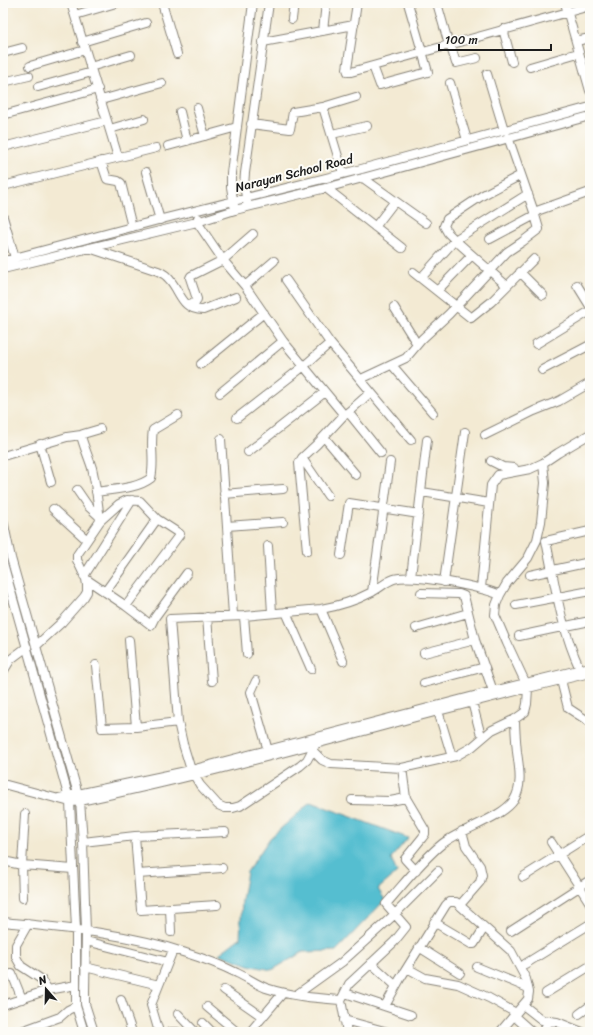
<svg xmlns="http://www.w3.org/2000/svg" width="593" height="1035" viewBox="0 0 593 1035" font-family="Sriracha,sans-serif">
  <rect width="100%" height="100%" fill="#fdfcf7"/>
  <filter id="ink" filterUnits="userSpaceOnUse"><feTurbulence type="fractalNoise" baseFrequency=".025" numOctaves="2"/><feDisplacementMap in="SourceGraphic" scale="8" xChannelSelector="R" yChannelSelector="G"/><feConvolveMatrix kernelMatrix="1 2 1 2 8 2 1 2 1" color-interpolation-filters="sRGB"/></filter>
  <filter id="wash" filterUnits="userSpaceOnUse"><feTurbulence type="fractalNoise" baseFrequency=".012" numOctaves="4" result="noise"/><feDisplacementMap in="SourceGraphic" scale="16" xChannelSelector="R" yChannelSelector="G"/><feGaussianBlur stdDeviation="0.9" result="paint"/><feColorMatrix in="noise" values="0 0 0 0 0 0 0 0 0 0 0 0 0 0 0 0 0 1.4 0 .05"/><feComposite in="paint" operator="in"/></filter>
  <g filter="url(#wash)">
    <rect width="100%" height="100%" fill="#f3ead3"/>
    <path fill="#54bed0" stroke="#386d76" d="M 311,802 L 408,838 L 391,858 L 397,873 L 378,889 L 385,900 L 336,951 L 303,952 L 272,970 L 252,966 L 219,954 L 240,938 L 242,900 L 247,872 L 270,838 Z"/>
  </g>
  <g filter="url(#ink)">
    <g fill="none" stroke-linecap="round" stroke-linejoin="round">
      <defs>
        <path id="minor" d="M 3,3 L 4,3
          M 71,3 L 118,157
          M 162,3 L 177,54
          M 357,3 L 347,69 L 348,72 L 351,72 L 590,6
          M 437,3 L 449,45
          M 565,3 L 590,91
          M 75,15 L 116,3
          M 292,19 L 294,3
          M 503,29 L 512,62
          M 323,31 L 326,3
          M 576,41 L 590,38
          M 82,42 L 146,23
          M 263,42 L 354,25
          M 450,44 L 456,63 L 477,58
          M 3,53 L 22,48
          M 30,66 L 85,50
          M 373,66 L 380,85 L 428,72 L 408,3
          M 90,67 L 131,55
          M 530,67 L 578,53
          M 487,74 L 504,130
          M 3,82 L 29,76
          M 450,83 L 467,140
          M 38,87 L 92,72
          M 101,100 L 162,83
          M 323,107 L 356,97
          M 197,108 L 205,136
          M 180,112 L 187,141
          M 3,115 L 98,89
          M 251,124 L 290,129 L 293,112 L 323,107 L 343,173
          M 110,129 L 144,119
          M 332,134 L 367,126
          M 508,137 L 534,212 L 590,192
          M 168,146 L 237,127
          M 3,147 L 107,121
          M 101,161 L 107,179 L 118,181 L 121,183 L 132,227
          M 146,172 L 160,220
          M 363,178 L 426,223
          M 3,186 L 156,148
          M 326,188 L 402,248
          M 247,202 L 244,186 L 245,173 L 269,3
          M 234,205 L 231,187 L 231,173 L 253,3
          M 3,217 L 15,258
          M 198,218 L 197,222 L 223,260 L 245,286 L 283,341 L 344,415 L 317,444 L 302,458 L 299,463 L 307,551
          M 375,227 L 395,201
          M 490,239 L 535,215
          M 89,248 L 158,271 C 163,273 167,276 170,280 C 181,293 182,310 203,310 L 236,297
          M 3,261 L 162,219 L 354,171 L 590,107
          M 3,269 L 197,222 L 235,210 L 326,188 L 590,116
          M 413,272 L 471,318 L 491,302 L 534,259
          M 520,272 L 543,295
          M 421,278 L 455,240 L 528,194
          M 286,280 L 330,343 L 411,440
          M 506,285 L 455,240 L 448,233 L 444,226 L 447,219 L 483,195 L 521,175
          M 577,285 L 590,306
          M 245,286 L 274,261
          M 437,291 L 472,255
          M 189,305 L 196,302 L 197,299 L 190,278 L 191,276 L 223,260 L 253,234
          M 394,307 L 417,344
          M 536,344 L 590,311
          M 201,364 L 264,313
          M 392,365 L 433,413
          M 542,370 L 590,345
          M 361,379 L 406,358 L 422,339 L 449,314 L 507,252 L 522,242 L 539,229 L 534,212
          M 220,393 L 283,341
          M 348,412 L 381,453
          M 345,415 L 371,392
          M 237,418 L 304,366 L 330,343
          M 485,435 L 534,411 L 559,401 L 590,383
          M 324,437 L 356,475
          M 221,439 L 233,615
          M 40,444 L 51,482
          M 248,452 L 325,392
          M 3,456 L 67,437 L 81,435
          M 302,458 L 328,496
          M 491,461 L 503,467 L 514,468
          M 77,490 L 88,506 L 100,517
          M 96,492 C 114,489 137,489 151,478 C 155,462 150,446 153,430 L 178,415
          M 422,492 L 489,503
          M 224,494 L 283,489
          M 53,509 L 87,540
          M 3,520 L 11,558 L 80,801 L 83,842 L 86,931 L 85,992 L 85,1004 L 94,1032
          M 100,521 L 119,504 L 127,500 L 140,501 L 157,519 L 123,567 L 105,592
          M 227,526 L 283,522
          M 268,546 L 272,613
          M 341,555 L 349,503 L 419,514
          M 3,563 L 70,802 L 76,929 L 76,1006 L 84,1032
          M 530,575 L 590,562
          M 84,576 L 132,500
          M 411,577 L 427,440
          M 86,579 L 126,606 L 151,625 L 155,617 L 187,573
          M 444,582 L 465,432
          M 481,588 L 491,485 L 498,475 L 530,469 L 543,463
          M 372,592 L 390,462
          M 421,593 L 459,594 L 464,596 L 475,640 L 493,691
          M 516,605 L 590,591
          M 126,606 L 180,534 L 157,519
          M 321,609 L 343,661
          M 286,612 L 311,669
          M 244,616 L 247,654
          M 207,617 L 212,681
          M 416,628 L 468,613
          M 519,636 L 590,621
          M 129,640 L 136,727
          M 36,646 L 62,622 L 84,597 L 87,592 L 87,585 L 86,579 L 77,560 L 77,555 L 100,521 C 98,503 96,485 92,468 C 90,461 81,439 81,435 L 83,434 L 100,429
          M 424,653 L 475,640
          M 96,665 L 102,728 L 136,727 L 178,722
          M 580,669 C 561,629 555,584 546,541 L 590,531
          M 3,672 L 11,659 L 27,647
          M 561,680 L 568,708 L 588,721 L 590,721
          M 256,681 L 251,692 L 269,754
          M 424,683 L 485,667
          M 472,702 L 480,732
          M 438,711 L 452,757
          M 315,745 L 307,760 L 300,766 L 240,806 L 233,808 L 225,808 L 218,805 L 200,785 L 191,770 L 183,744 L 178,722 L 170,619 L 244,616 L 321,609 C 338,606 355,601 370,593 C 379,589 385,582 394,579 C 412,573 482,587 500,595
          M 312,750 L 322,760 L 331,764 L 402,768 L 456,756 L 472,747 L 492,730 L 515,719 L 525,712 L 527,704 L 528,688 L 507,643 L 495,615 L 496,605 L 500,595 L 507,583 L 528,558 L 537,540 L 541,522 L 545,483 L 543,463 L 558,453 L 590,434
          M 402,768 L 406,798 L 425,830 L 425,834 L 422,838 L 405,859 L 416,871
          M 3,784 L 70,802 L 80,801 C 200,776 319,743 438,711 C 488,698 539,685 590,673
          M 59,798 L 191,770 L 493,691 L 590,667
          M 352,800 L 390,801 L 406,798
          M 135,836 L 141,910 L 217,905
          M 83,842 L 135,836 L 225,832
          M 551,842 L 590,903
          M 3,861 L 22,865 L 25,814
          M 138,874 L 222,868
          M 523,877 L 590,835
          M 23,898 L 22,865 L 73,869
          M 460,905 L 480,882 L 482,875 L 480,866 L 466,846 L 462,831
          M 170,908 L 171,932
          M 3,922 C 64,928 127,933 186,953 C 202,958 221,965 237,973 C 246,977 256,984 266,988 C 290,996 316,998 341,1000
          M 434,922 L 471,944 L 474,944 L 484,928
          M 28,924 L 16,945 L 16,957 L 21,966 L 41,979 L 48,990
          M 511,931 L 590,880
          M 86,941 L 168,962
          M 419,947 L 460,973
          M 371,963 L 396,986
          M 525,964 L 590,924
          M 85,967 L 159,985
          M 477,967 L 528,988
          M 407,968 L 425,978 L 458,984 L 489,998 L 516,1013
          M 3,975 L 12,974 L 22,999
          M 224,990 L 263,1017
          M 345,993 L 411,1015
          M 546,993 L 590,966
          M 296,995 L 342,962 L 395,914 L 438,871
          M 121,1000 L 132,1032
          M 3,1005 L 48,990 L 76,985
          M 523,1005 L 542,1020 L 557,1022 L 582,1032
          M 385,1006 L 400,979 L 446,905 L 449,902 L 456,902 L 511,951 L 526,979 L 529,992 L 528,999 L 500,1032
          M 207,1007 L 237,1032
          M 178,1014 L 195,1032
          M 579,1014 L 590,1006
          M 514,1016 L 532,1032
          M 344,1020 L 388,1032
          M 203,1023 L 212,1032
          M 19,1032 L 60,1017 L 68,1010 L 76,1006
          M 159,1032 L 151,1005 L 173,950
          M 171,1032 L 177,1032
          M 250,1032 L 283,993
          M 347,1032 L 341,1000 L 349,984 L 394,942 L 406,927 L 386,904 C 403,885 422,860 442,844 C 461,829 502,818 514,800 C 523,785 519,768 517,752 C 516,741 515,730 515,719
          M 543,1032 L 549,1021"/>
      </defs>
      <use href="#minor" stroke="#888378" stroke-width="10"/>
      <use href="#minor" stroke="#fff" stroke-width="8"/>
    </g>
  </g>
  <g text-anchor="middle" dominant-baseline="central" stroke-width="4" stroke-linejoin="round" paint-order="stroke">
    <g font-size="13" fill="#1c1c1c" stroke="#fdfcf7">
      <text transform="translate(294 173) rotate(-14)">Narayan School Road</text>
    </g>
  </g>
  <rect width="593" height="1035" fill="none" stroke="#fdfcf7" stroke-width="16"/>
  <g transform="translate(46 989) rotate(340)" stroke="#fdfcf7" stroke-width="3" paint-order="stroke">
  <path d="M0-3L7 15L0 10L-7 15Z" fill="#1c1c1c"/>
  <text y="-6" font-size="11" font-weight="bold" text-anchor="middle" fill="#1c1c1c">N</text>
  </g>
  <path d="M439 44v6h112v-6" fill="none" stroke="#1c1c1c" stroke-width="2"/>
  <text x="445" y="44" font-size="12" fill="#1c1c1c" stroke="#fdfcf7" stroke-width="3" paint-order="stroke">100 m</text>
</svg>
